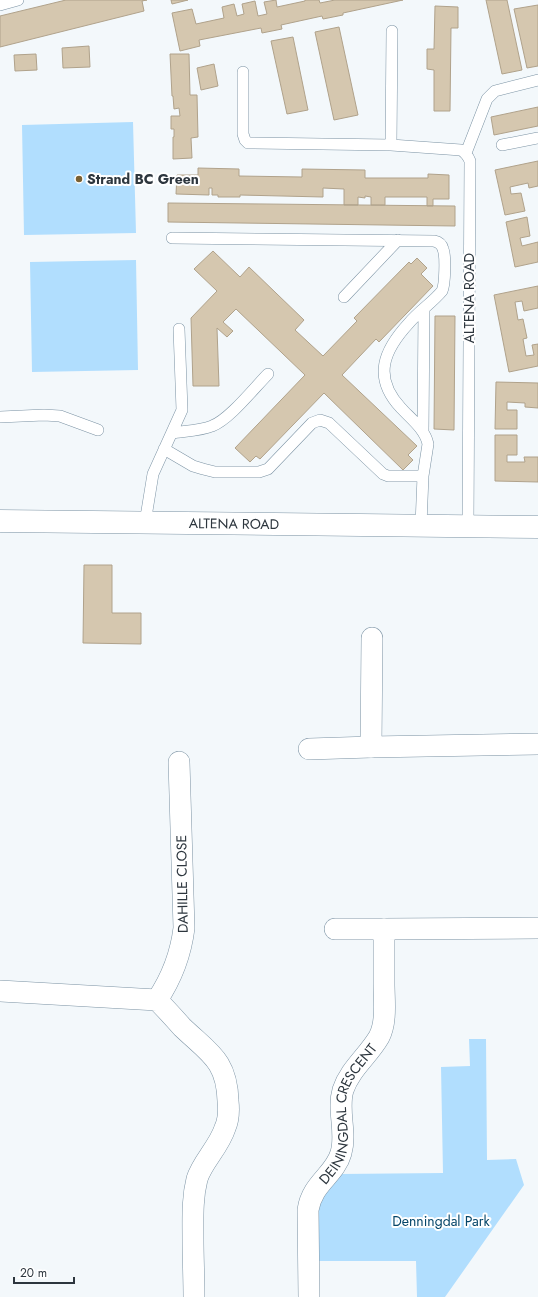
<svg xmlns="http://www.w3.org/2000/svg" width="538" height="1297" viewBox="0 0 538 1297" font-family="Jost,sans-serif">
  <rect width="100%" height="100%" fill="#f3f8fb"/>
  <path fill="#b1defe" d="M 133,122 L 136,233 L 24,235 L 22,125 Z
    M 136,260 L 138,370 L 32,372 L 30,262 Z
    M 469,1039 L 486,1039 L 487,1160 L 516,1159 L 524,1185 L 445,1297 L 417,1297 L 416,1261 L 316,1261 L 317,1203 L 340,1174 L 443,1173 L 441,1067 L 470,1066 Z"/>
  <path fill="#d5c7af" stroke="#b0a28b" d="M 66,0 L 147,0 L 142,1 L 144,11 L 0,47 L 0,16 Z
    M 171,0 L 188,0 L 172,4 Z
    M 276,0 L 277,7 L 305,1 L 305,0 L 319,0 L 320,3 L 335,0 L 403,0 L 343,13 L 343,15 L 323,19 L 322,16 L 281,25 L 282,29 L 262,33 L 261,28 L 199,40 L 200,46 L 180,51 L 172,13 L 192,9 L 196,24 L 224,18 L 222,7 L 234,4 L 237,16 L 244,14 L 242,4 L 255,1 L 258,16 L 267,14 L 264,2 Z
    M 486,0 L 507,0 L 522,70 L 502,74 Z
    M 538,5 L 538,66 L 527,68 L 514,9 Z
    M 435,6 L 458,7 L 458,28 L 451,28 L 450,111 L 434,111 L 434,70 L 427,69 L 427,49 L 434,49 Z
    M 339,27 L 358,115 L 334,120 L 315,32 Z
    M 293,37 L 308,110 L 287,114 L 271,41 Z
    M 89,46 L 90,67 L 63,68 L 62,48 Z
    M 36,54 L 37,70 L 15,71 L 14,55 Z
    M 170,54 L 189,54 L 190,95 L 197,95 L 198,137 L 191,138 L 192,158 L 173,159 L 173,137 L 174,137 L 174,129 L 171,129 L 171,116 L 180,116 L 179,108 L 174,109 L 173,96 L 172,96 Z
    M 214,64 L 218,86 L 201,90 L 197,68 Z
    M 538,107 L 538,126 L 494,135 L 491,117 Z
    M 538,161 L 538,186 L 529,188 L 528,183 L 510,187 L 511,194 L 521,193 L 525,211 L 505,215 L 495,170 Z
    M 198,168 L 239,169 L 239,176 L 302,177 L 302,169 L 365,170 L 365,178 L 428,178 L 428,174 L 449,175 L 449,199 L 433,199 L 433,206 L 427,206 L 427,197 L 385,197 L 385,205 L 371,205 L 371,197 L 365,196 L 365,198 L 358,197 L 358,205 L 344,205 L 344,189 L 323,188 L 323,197 L 240,195 L 240,197 L 218,197 L 218,195 L 212,195 L 212,188 L 209,188 L 209,195 L 176,194 L 177,175 L 198,175 Z
    M 168,203 L 455,206 L 455,226 L 168,222 Z
    M 527,217 L 530,236 L 520,238 L 522,246 L 538,242 L 538,262 L 515,267 L 506,222 Z
    M 213,251 L 240,277 L 249,267 L 304,320 L 295,330 L 323,356 L 357,321 L 354,318 L 409,262 L 411,264 L 417,258 L 427,268 L 421,274 L 433,286 L 379,342 L 376,339 L 342,375 L 417,446 L 408,455 L 413,460 L 403,470 L 324,393 L 260,459 L 256,456 L 250,462 L 235,448 L 305,375 L 236,309 L 223,322 L 233,331 L 227,337 L 217,328 L 219,386 L 193,386 L 191,318 L 217,291 L 194,269 Z
    M 538,286 L 538,308 L 524,311 L 522,301 L 515,302 L 518,320 L 523,319 L 527,338 L 523,339 L 526,356 L 534,355 L 532,345 L 538,344 L 538,366 L 509,372 L 494,295 Z
    M 435,316 L 455,316 L 454,430 L 434,429 Z
    M 496,382 L 538,383 L 538,408 L 525,407 L 525,403 L 507,402 L 507,410 L 517,410 L 517,429 L 495,429 Z
    M 495,435 L 517,435 L 517,455 L 507,455 L 507,462 L 525,462 L 524,457 L 538,457 L 538,482 L 495,481 Z
    M 84,565 L 112,565 L 112,613 L 141,613 L 141,644 L 83,643 Z"/>
  <g fill="none" stroke-linecap="round" stroke-linejoin="round">
    <defs>
      <path id="lane" d="M 0,5 L 18,0
        M 243,72 L 243,134 L 245,140 L 248,143 L 391,145 L 461,150 C 466,153 468,156 470,161 L 468,526
        M 391,145 L 392,31
        M 502,145 L 538,138
        M 466,153 L 487,99 L 495,91 L 538,80
        M 172,238 L 434,241 C 439,242 442,245 443,249 C 446,256 445,285 442,291 C 432,303 419,311 409,323 C 384,350 372,377 401,408 C 410,418 425,429 428,444 L 423,476 L 421,525
        M 344,297 L 398,240
        M 0,417 L 44,415 L 60,416 L 98,430
        M 423,432 L 424,309
        M 172,433 C 184,431 200,431 212,426 C 229,420 254,388 268,374
        M 164,449 L 193,466 L 203,469 L 215,472 L 259,472 L 268,469 L 312,423 L 320,420 L 329,423 L 383,474 L 388,476 L 423,476
        M 145,523 L 153,474 L 182,410 L 179,329"/>
      <g id="street">
        <path d="M 371,747 L 372,638"/>
        <path d="M 309,749 L 371,747 L 538,744"/>
        <path d="M 335,929 L 384,929"/>
        <path d="M 0,991 L 157,1000 C 166,1009 174,1018 182,1027 C 209,1053 227,1060 228,1101 C 229,1110 229,1119 225,1128 C 219,1147 202,1162 197,1179 C 192,1199 193,1218 193,1239 C 193,1258 194,1278 194,1297"/>
        <path d="M 157,1000 C 171,979 181,953 184,928 L 179,762"/>
        <path id="s1" d="M 309,1297 L 308,1210 C 312,1183 335,1175 341,1153 C 347,1133 337,1110 343,1090 C 350,1069 368,1056 379,1037 C 387,1022 384,1000 384,984 C 384,965 384,947 384,929 L 538,928"/>
      </g>
      <g id="secondary">
        <path id="s2" d="M 0,521 L 538,527"/>
      </g>
    </defs>
    <use href="#lane" stroke="#7c93a4" stroke-width="12"/>
    <use href="#street" stroke="#7c93a4" stroke-width="22"/>
    <use href="#secondary" stroke="#7c93a4" stroke-width="23"/>
    <use href="#lane" stroke="#fff" stroke-width="11"/>
    <use href="#street" stroke="#fff" stroke-width="21"/>
    <use href="#secondary" stroke="#fff" stroke-width="22"/>
  </g>
  <circle fill="#7a6032" stroke="#fff" stroke-width="1.5" cx="79" cy="179" r="4"/>
  <g text-anchor="middle" dominant-baseline="central" stroke-width="4" stroke-linejoin="round" paint-order="stroke">
    <g font-size="14" font-weight="bold" fill="#2d363e" stroke="#fff" text-anchor="start">
      <text x="87" y="179">Strand BC Green</text>
    </g>
    <g font-size="14" fill="#2d363e" stroke="#fff">
      <text transform="translate(469 298) rotate(-90)">ALTENA ROAD</text>
      <text stroke="none"><textPath href="#s2" startOffset="234">ALTENA ROAD</textPath></text>
      <text transform="translate(182 884) rotate(-91)">DAHILLE CLOSE</text>
      <text stroke="none"><textPath href="#s1" startOffset="195">DEININGDAL CRESCENT</textPath></text>
    </g>
    <g font-size="14" fill="#044569" stroke="#fff">
      <text x="441" y="1221">Denningdal Park</text>
    </g>
  </g>
  <path d="M14 1277v6h60v-6" fill="none" stroke="#2d363e" stroke-width="2"/>
  <text x="20" y="1277" font-size="12" fill="#2d363e" stroke="#ffffff" stroke-width="3" paint-order="stroke">20 m</text>
</svg>
